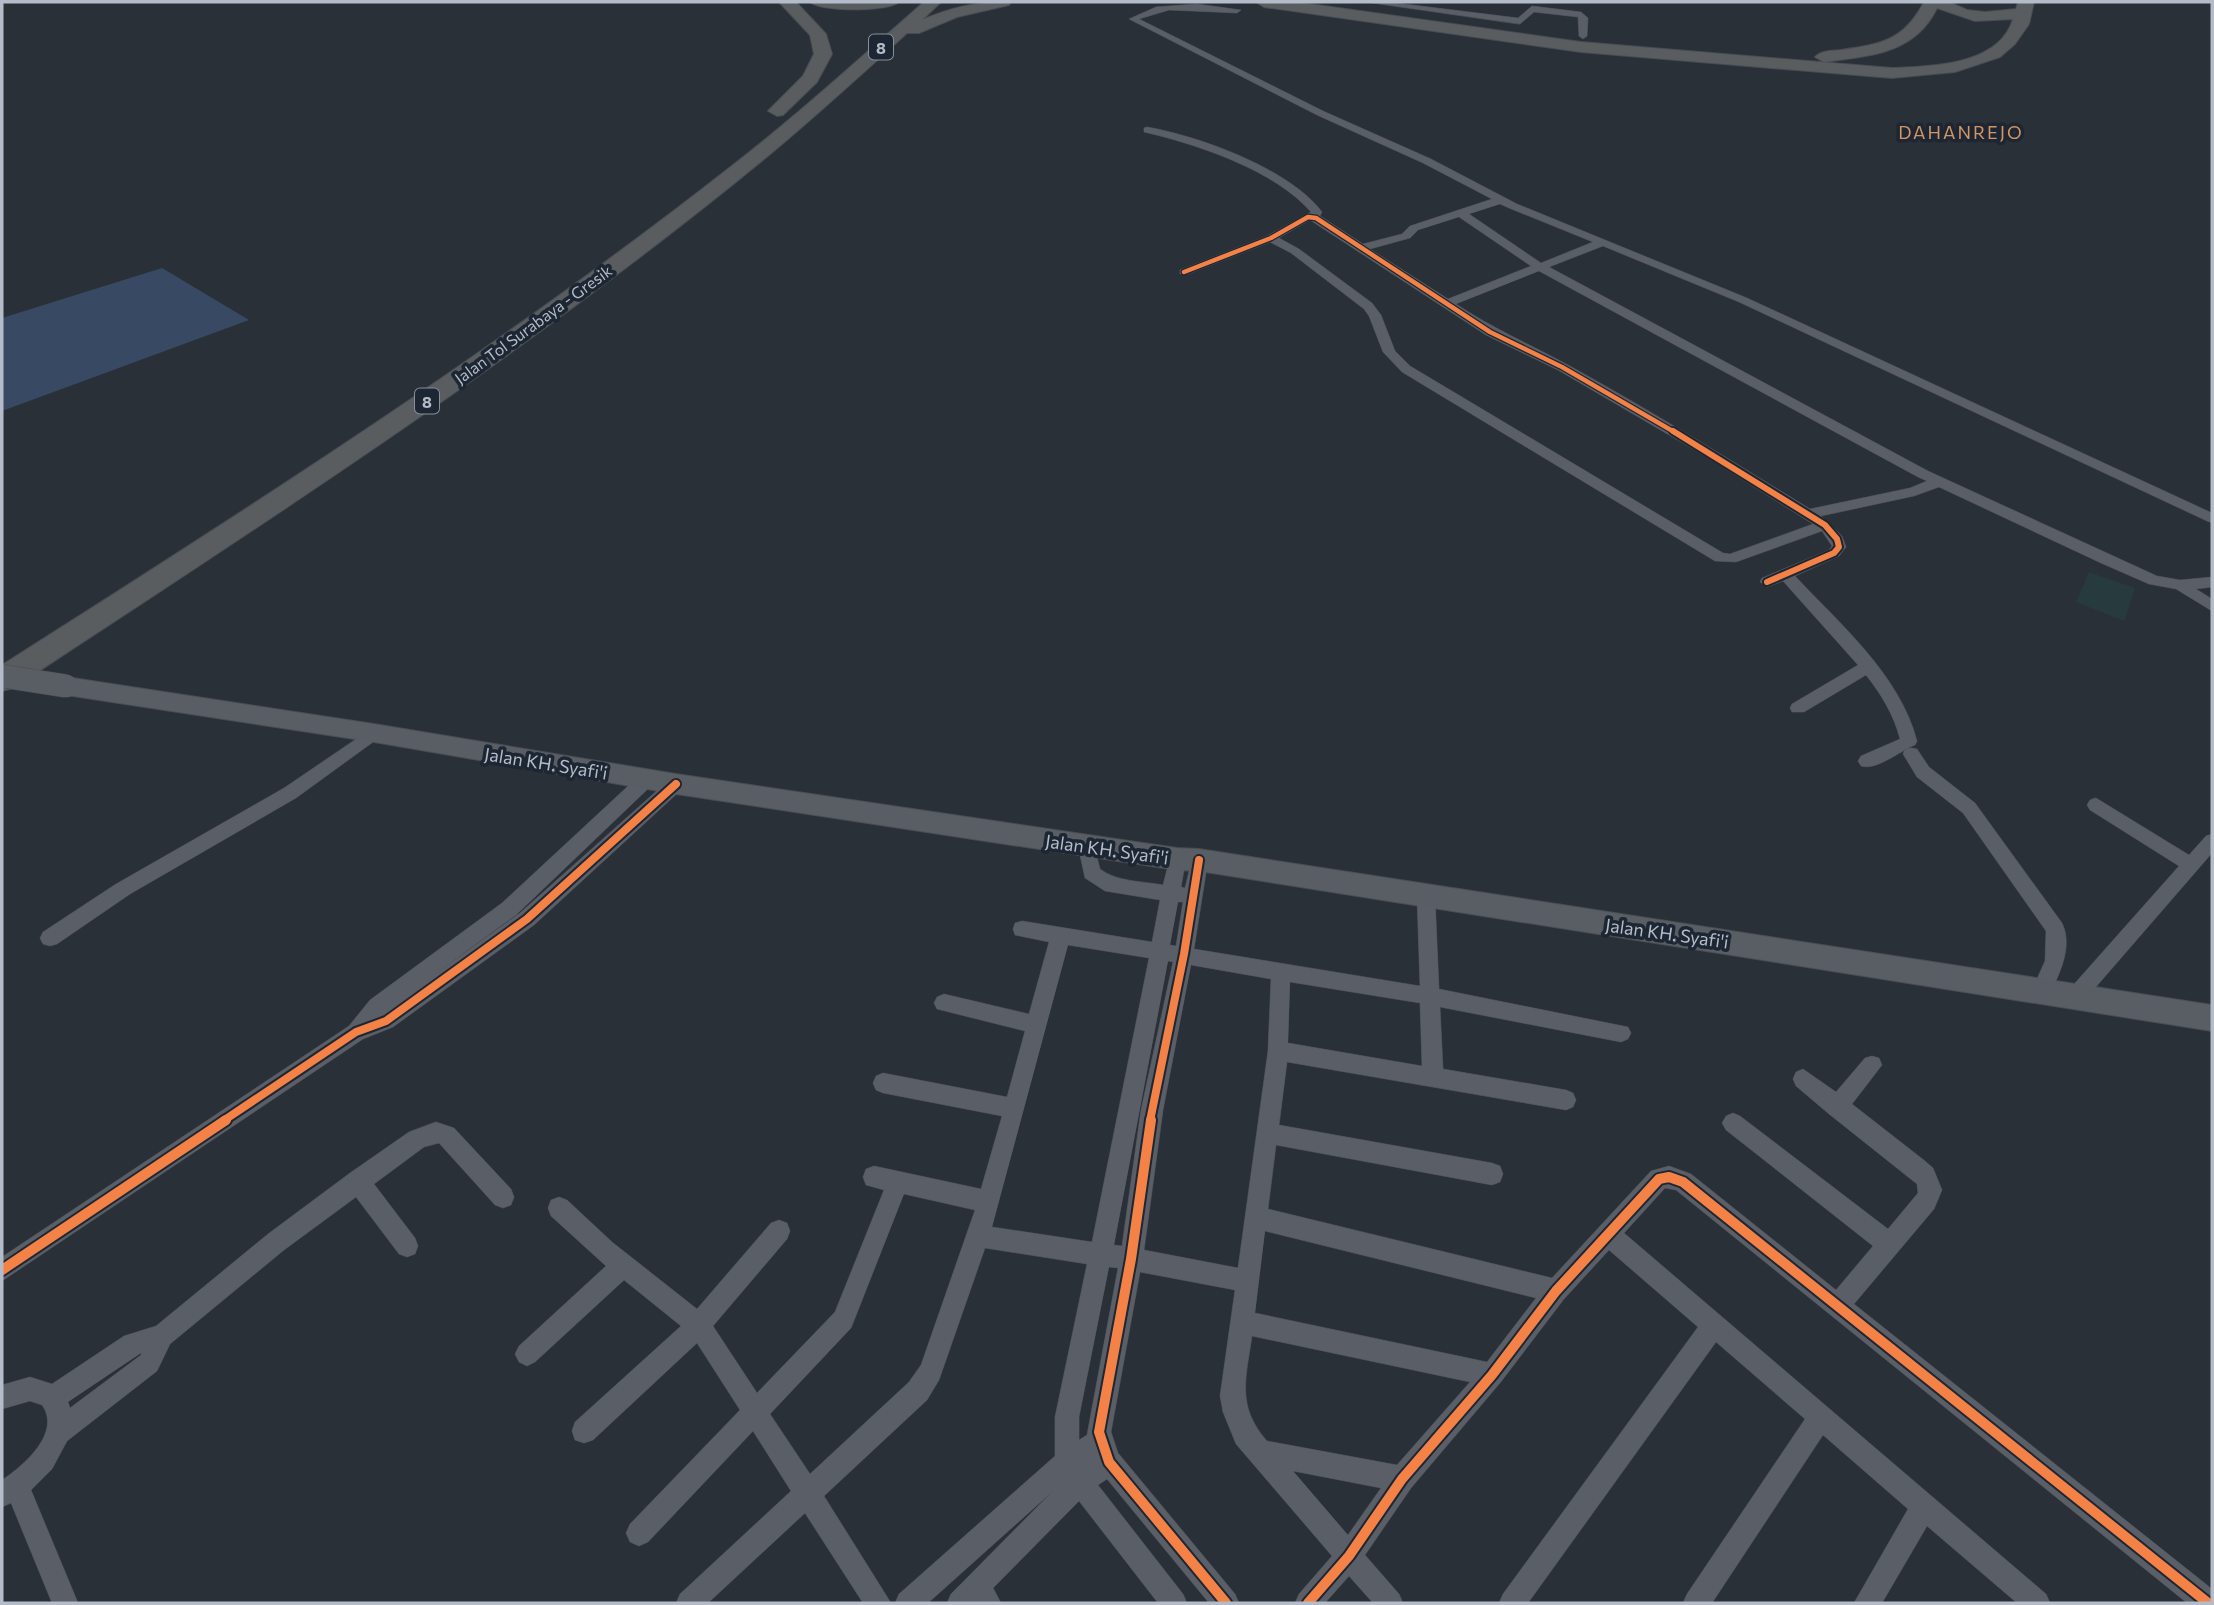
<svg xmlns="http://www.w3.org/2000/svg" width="2214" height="1605" viewBox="0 0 2214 1605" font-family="Commissioner,sans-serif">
  <rect width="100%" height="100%" fill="#2a3038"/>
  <path fill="#273a3e" d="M 2089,572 L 2135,588 L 2124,621 L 2076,602 Z"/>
  <path fill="#384963" d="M 162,268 L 249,320 L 2,411 L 2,318 Z"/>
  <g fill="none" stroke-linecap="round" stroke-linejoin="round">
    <defs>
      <path id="minor" d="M 1366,2 L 1388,2 L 1518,18 L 1532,6 L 1581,12 L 1588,18 L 1587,36 L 1583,39 L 1579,36 L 1578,17 L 1534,12 L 1520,24 Z
        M 1197,4 L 1241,10 L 1237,13 L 1169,10 L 1139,19 L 1323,111 L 1431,159 L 1517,204 L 1747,298 L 2212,513 L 2212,523 L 2207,521 L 1739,302 L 1603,246 L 1549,267 L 1928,471 L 2157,576 L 2180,580 L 2212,577 L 2212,587 L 2196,589 L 2212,599 L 2212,611 L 2176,589 L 2149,584 L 2101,563 L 1939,487 L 1914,496 L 1821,516 L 1842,536 L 1846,547 L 1839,556 L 1795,576 C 1840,624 1900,675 1917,741 L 1915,745 C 1901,750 1877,771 1861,766 L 1858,761 L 1861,756 L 1900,739 C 1894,715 1881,694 1866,675 L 1804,712 L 1792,712 L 1790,708 L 1792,704 L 1858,665 L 1783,581 L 1767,587 L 1760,582 L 1762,578 L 1829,550 L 1832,546 L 1822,531 L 1736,562 L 1715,561 L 1402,372 L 1383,352 L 1369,316 L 1364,309 L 1291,253 L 1270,242 L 1188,274 L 1180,274 L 1180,270 L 1267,236 L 1311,212 C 1275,170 1196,144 1144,132 L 1144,128 L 1147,127 C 1199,136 1290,169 1322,212 L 1320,216 L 1363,244 L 1402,234 L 1410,226 L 1492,199 L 1423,163 L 1317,115 L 1129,19 L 1156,7 ZM 1500,204 L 1509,208 L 1593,242 L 1541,263 L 1469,214 ZM 1459,217 L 1531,266 L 1448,299 L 1370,249 L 1410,238 L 1418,230 ZM 1310,220 L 1486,335 L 1558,370 L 1705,456 L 1813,524 L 1730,554 L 1723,553 L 1410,366 L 1395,351 L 1381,315 L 1372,303 L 1299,249 L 1279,238 ZM 1539,271 L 1918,477 L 1927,481 L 1910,488 L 1810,509 C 1730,460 1650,410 1568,365 C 1529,344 1492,328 1456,304 Z
        M 374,727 L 380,729 L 382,733 L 380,737 L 296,798 L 130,894 L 57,944 L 50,946 L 43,944 L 40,938 L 43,932 L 116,884 L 284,788 Z
        M 1911,748 L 1917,749 L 1929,767 L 1975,803 L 2062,923 C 2074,948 2058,976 2048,998 L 2041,1001 L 2034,998 L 2031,992 L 2045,961 L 2046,931 L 1963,813 L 1917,777 L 1903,754 L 1905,749 Z
        M 647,772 L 653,774 L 656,779 L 653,784 L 516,915 L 432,976 L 520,913 L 670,779 L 682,779 L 685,784 L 682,789 L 534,925 L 393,1027 L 363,1039 L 2,1281 L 2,1257 L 349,1026 L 370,1000 L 502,903 L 641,774 Z
        M 2096,798 L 2189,855 L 2206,836 L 2212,834 L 2212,853 L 2082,1003 L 2075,1006 L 2068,1003 L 2065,997 L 2068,991 L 2179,866 L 2090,810 L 2087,805 L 2090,800 Z
        M 1087,839 L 1093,841 L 1100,869 C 1117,882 1142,881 1163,885 L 1171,854 L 1177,852 L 1183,854 L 1186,859 L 1181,887 L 1185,888 L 1193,855 L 1199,853 L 1205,855 L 1208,860 L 1194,949 L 1420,986 L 1417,897 L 1419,892 L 1426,889 L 1433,892 L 1435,897 L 1439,989 L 1628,1027 L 1631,1033 L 1628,1039 L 1621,1042 L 1440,1007 L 1443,1069 L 1566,1090 L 1573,1093 L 1576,1100 L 1573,1107 L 1566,1110 L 1287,1062 L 1279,1125 L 1492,1163 L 1500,1166 L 1503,1174 L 1500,1182 L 1492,1185 L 1276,1145 L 1268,1209 L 1552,1278 L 1651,1171 L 1669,1166 L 1691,1174 L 1836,1290 L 1873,1246 L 1726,1130 L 1722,1123 L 1726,1116 L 1733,1113 L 1740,1116 L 1888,1229 L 1918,1193 L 1917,1184 L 1829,1114 L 1796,1086 L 1793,1079 L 1796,1072 L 1803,1069 L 1836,1092 L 1865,1058 L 1872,1056 L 1879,1058 L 1882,1065 L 1852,1104 L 1925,1161 L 1933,1168 L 1942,1190 L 1934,1209 L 1854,1304 L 2212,1589 L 2212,1603 L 2187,1603 L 1676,1190 L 1665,1188 L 1624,1233 L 2046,1594 L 2050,1603 L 2017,1603 L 1927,1526 L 1882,1603 L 1854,1603 L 1908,1509 L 1823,1435 L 1712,1603 L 1683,1603 L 1687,1594 L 1805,1419 L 1716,1342 L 1528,1603 L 1499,1603 L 1503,1594 L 1698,1327 L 1609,1250 L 1564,1299 L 1500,1383 L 1411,1488 L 1365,1555 L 1399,1594 L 1403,1603 L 1373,1603 L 1349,1576 L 1325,1603 L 1295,1603 L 1299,1594 L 1332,1556 L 1236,1444 L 1223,1412 L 1220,1396 L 1235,1290 L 1140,1272 L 1111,1432 L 1118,1453 L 1235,1594 L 1239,1603 L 1209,1603 L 1107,1479 L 1098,1485 L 1183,1594 L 1187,1603 L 1158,1603 L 1079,1501 L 993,1588 L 1001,1603 L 947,1603 L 951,1594 L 1053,1491 L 928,1603 L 895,1603 L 899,1594 L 1055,1456 L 1055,1417 L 1087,1264 L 985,1248 L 939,1380 L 927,1400 L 824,1496 L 891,1603 L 863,1603 L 805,1513 L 708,1603 L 676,1603 L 680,1594 L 791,1491 L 753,1431 L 648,1542 L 639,1546 L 630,1542 L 626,1533 L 630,1524 L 740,1410 L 697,1343 L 593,1440 L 584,1443 L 575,1440 L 572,1431 L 575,1422 L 681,1326 L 624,1280 L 535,1362 L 527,1366 L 519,1362 L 515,1354 L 519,1346 L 606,1266 L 551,1216 L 548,1208 L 551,1200 L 559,1197 L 567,1200 L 612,1242 L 697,1309 L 771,1223 L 779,1220 L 787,1223 L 790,1231 L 787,1239 L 713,1326 L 757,1393 L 835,1312 L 884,1190 L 866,1185 L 863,1177 L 866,1169 L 874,1166 L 981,1189 L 1002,1116 L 883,1093 L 876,1090 L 873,1083 L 876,1076 L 883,1073 L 1007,1097 L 1025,1031 L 937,1009 L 934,1003 L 937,997 L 944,994 L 1029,1014 L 1049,942 L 1015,935 L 1013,929 L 1015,923 L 1022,921 L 1152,942 L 1160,900 L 1105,891 L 1085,878 L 1078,846 L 1081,841 ZM 1178,902 L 1183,902 L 1176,946 L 1170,945 ZM 1068,945 L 1149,958 L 1092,1242 L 992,1227 ZM 1168,961 L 1173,962 L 1141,1110 L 1122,1246 L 1114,1245 ZM 1191,965 L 1271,979 L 1268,1051 L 1238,1268 L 1144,1250 L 1163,1110 ZM 1290,982 L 1420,1003 L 1422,1066 L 1288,1043 ZM 904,1194 L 975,1210 L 921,1365 L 909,1382 L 810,1474 L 770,1414 L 851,1328 ZM 1265,1231 L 1536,1298 L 1487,1362 L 1255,1313 ZM 1109,1267 L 1118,1268 L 1087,1435 L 1079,1440 L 1079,1417 ZM 1252,1336 L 1470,1382 L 1397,1465 L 1267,1441 C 1236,1406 1246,1378 1252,1336 ZM 1293,1471 L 1381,1488 L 1348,1535 Z
        M 436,1122 L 454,1128 L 511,1189 L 514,1197 L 511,1205 L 503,1208 L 495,1205 L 439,1143 L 424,1147 L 374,1184 L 415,1238 L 418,1246 L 415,1254 L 407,1257 L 399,1254 L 356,1197 L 284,1250 L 170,1344 L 157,1371 L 67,1441 L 52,1469 L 31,1490 L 78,1603 L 52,1603 L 11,1503 L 2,1507 L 2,1480 C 23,1466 62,1433 42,1405 L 30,1401 L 2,1409 L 2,1385 L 30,1377 L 52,1384 L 124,1336 L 156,1326 L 268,1234 L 350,1173 L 409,1132 ZM 141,1353 L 141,1355 L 70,1408 L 68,1402 Z"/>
      <path id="secondary" d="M 66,677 L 374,724 L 676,774 L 1177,848 L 1199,849 L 2212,1005 L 2212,1031 L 1199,871 L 1177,870 L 676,794 L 374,742 L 66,695 L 57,692 L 54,686 L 57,680 Z"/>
      <path id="motorway" d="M 779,2 L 796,2 L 826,34 L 832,54 L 817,82 L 783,115 L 777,116 L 768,111 L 803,76 L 814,54 L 810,35 Z
        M 810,2 L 899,2 C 888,12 821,12 810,2 Z
        M 924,2 L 941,2 L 922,20 C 951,7 979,1 1011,2 L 1009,5 L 957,17 L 919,33 L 907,33 C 862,74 816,116 769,155 C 531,351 271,519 13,688 L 2,691 L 2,665 C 251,507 500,348 733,165 C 799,114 861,57 924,2 Z
        M 1256,2 L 1296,2 L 1581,42 L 1892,68 C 1931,66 1999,66 2013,19 L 1975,21 L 1937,8 C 1915,54 1869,56 1824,62 L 1815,57 C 1822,50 1832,51 1841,50 C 1883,44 1904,40 1924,2 L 1949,2 L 1967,10 L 1985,12 L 2016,9 L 2018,2 L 2034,2 L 2029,24 L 2015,44 L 2000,57 L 1955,72 L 1892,78 L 1581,52 L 1264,7 Z"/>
    </defs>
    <use href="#minor" stroke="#484c53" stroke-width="1"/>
    <use href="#secondary" stroke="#484c53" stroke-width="2"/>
    <use href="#motorway" stroke="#474c53" stroke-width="2"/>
    <use href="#minor" fill="#5a5e66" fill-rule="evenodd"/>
    <use href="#secondary" fill="#595d64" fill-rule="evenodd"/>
    <use href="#motorway" fill="#5a5d60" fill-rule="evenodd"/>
    <defs>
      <path id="secondary-bridge" d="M 2,676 L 66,686"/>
    </defs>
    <use href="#secondary-bridge" stroke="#484c53" stroke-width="24" stroke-linecap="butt"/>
    <use href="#secondary-bridge" stroke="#595d64" stroke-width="23"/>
    <defs>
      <path id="cycleway-far3" d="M 1184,272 L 1271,238 L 1308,217 L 1316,218 L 1490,332 L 1562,367 L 1676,433"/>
      <path id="cycleway-far2" d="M 1673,431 L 1825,525 L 1837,539 L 1839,547 L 1834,553 L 1767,582"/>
      <path id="cycleway-far1" d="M 223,1121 L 356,1032 L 386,1021 L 527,919 L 676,784
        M 1150,1121 L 1184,954 L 1199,860"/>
      <path id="cycleway" d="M 1151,1120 L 1131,1259 L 1099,1432 L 1109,1462 L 1226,1603
        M 2,1270 L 226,1120
        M 1308,1603 L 1349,1556 L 1402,1479 L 1492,1375 L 1556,1291 L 1659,1179 L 1669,1177 L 1683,1182 L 2208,1603"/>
    </defs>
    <use href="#cycleway-far3" stroke="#1d2633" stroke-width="7"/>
    <use href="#cycleway-far2" stroke="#1d2633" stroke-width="10"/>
    <use href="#cycleway-far1" stroke="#1d2633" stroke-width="12"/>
    <use href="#cycleway" stroke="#1d2633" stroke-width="14"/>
    <use href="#cycleway-far3" stroke="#f48246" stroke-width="4.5"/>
    <use href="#cycleway-far2" stroke="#f48246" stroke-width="6"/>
    <use href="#cycleway-far1" stroke="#f48246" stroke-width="8"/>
    <use href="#cycleway" stroke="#f48246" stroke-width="10"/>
  </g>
  <g text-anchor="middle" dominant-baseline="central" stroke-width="7" stroke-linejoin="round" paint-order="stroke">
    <g fill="#1d2633" stroke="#878f9c" stroke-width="2">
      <rect x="869" y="34.5" width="24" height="25" rx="5"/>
      <rect x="415" y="388.5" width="24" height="25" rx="5"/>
    </g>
    <g font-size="16" font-weight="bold" fill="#b4bcc9">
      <text x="881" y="47">8</text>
      <text x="427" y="401">8</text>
    </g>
    <g font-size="16" fill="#b4bcc9" stroke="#1d2633">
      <text transform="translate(533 324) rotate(-36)">Jalan Tol Surabaya - Gresik</text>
    </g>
    <g font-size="18" letter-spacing="2" fill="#d59563" stroke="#1d2633">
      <text x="1961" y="132">DAHANREJO</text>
    </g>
    <g font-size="18" fill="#b4bcc9" stroke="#1d2633">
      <text transform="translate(546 763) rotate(9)">Jalan KH. Syafi'i</text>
      <text transform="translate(1107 849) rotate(8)">Jalan KH. Syafi'i</text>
      <text transform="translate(1667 933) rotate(8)">Jalan KH. Syafi'i</text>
    </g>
  </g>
  <rect width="2214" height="1605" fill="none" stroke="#b4bcc9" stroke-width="7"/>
</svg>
